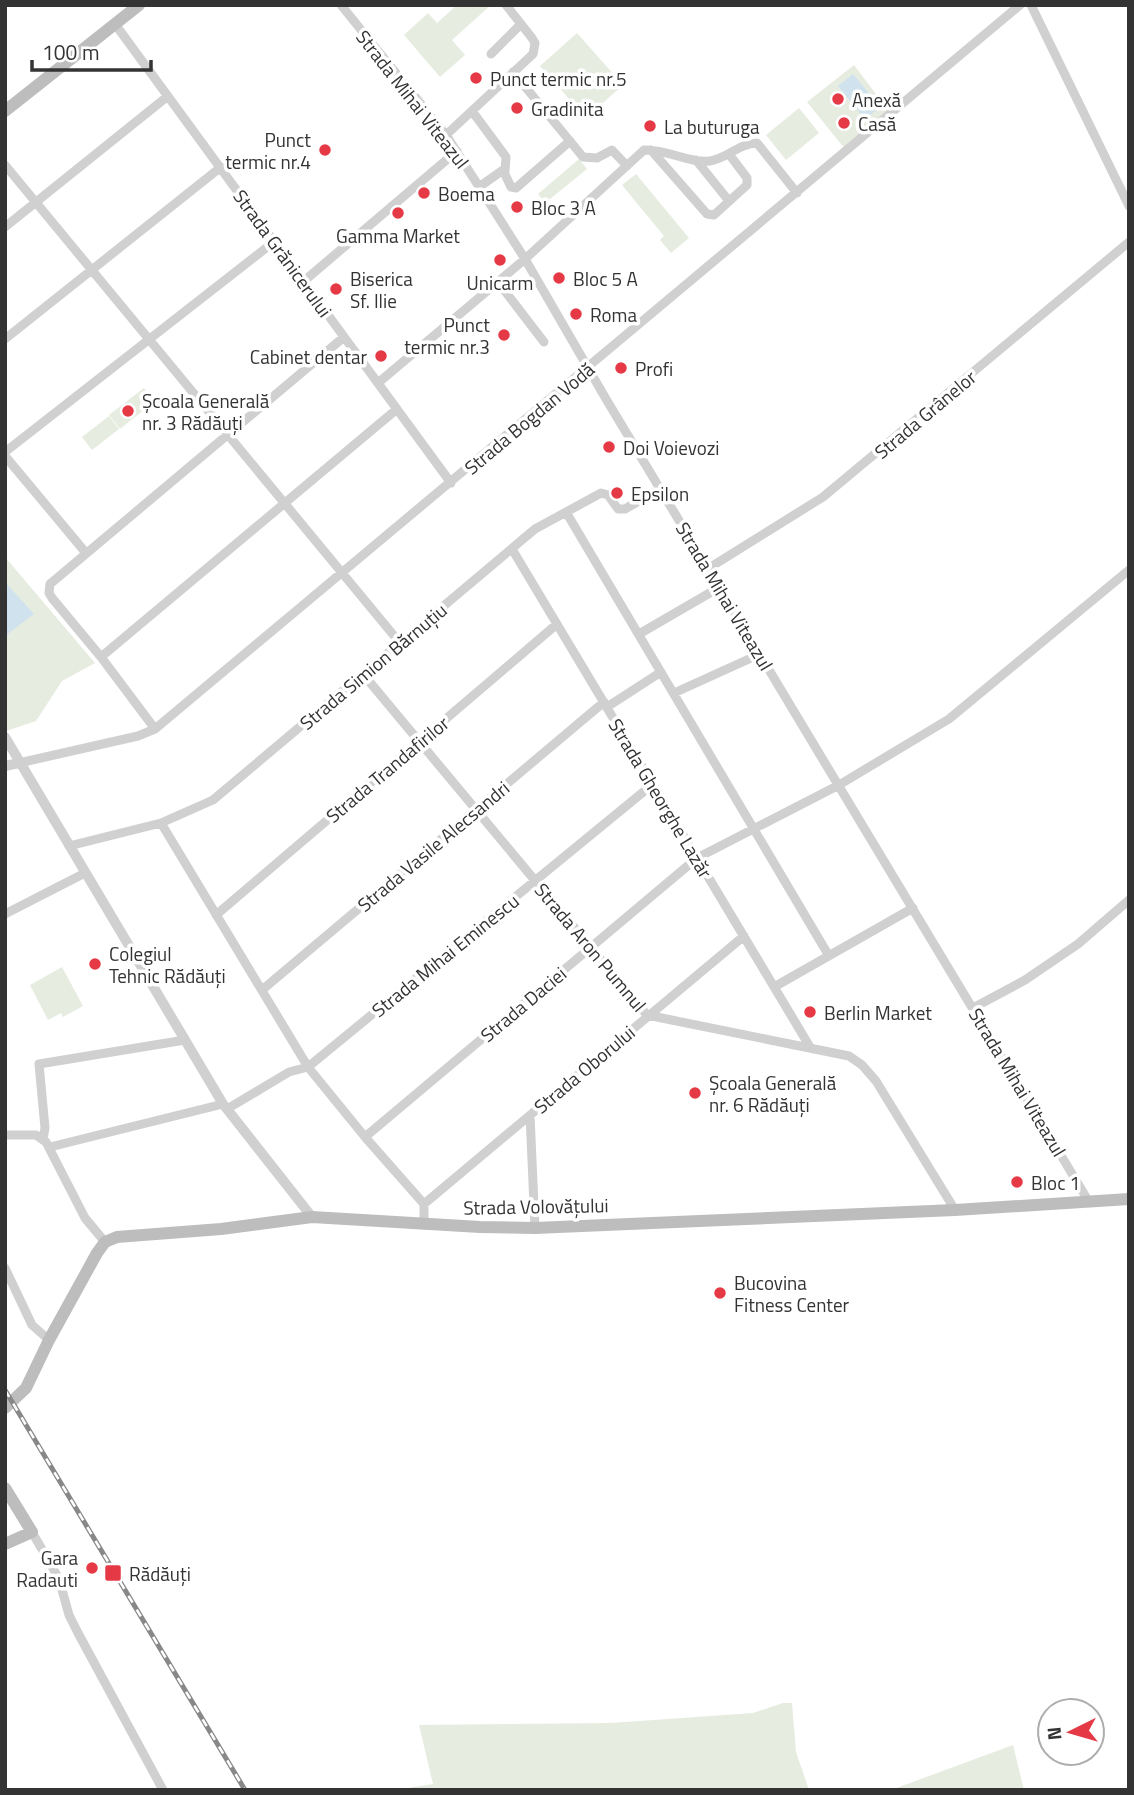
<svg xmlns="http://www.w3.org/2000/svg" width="1134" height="1795" viewBox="0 0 1134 1795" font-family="'Titillium Web',sans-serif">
  <rect width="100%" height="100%" fill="#fff"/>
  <path fill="#e6ecdf" d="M 457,5 L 491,5 L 452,40 L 465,55 L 440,77 L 404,35 L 428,13 L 437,23 Z
    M 577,33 L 623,85 L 586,118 L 540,66 Z
    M 854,65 L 882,102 L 886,100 L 892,109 L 845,149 L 807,102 Z
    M 799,108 L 819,133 L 786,160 L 766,135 Z
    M 579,159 L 587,169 L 545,203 L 538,194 Z
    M 636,174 L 689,238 L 671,253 L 660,240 L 664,236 L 622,185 Z
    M 144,388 L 155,401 L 120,429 L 109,415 Z
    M 109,416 L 119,429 L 92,450 L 82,437 Z
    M 5,557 L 95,663 L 62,681 L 36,721 L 6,731 Z
    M 62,967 L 83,1006 L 63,1017 L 61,1013 L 48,1020 L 30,985 Z
    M 783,1703 L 792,1703 L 796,1752 L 809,1790 L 395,1790 L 433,1784 L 419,1725 L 611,1723 L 753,1713 Z
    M 1013,1745 L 1024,1790 L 891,1790 Z"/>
  <path fill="#cfe2ee" d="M 853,74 L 880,107 L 865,119 L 838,86 Z
    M 5,582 L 34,614 L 5,636 Z"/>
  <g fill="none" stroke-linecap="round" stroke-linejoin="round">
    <path stroke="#d0d0d0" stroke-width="9" d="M 341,5 L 446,135 L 525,259 L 606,399 L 1089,1202
      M 1031,5 L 1129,206
      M 115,24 L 451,483
      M 491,54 L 521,24
      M 513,72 L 583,157 L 597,158 L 612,150 L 627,166
      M 472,111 L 506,157 L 505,171 L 503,170
      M 446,135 L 533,54 L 535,43 L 532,38 L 506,5
      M 651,150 L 707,214 L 714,215 L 747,185 L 747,178 L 729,154
      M 696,160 L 729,201
      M 5,165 L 400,643
      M 479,187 L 503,170 L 511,187 L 516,188 L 570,141
      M 5,227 L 168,96
      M 304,281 L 457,151
      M 498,282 L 544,342
      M 5,339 L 221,167
      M 378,383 L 525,259 L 644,150 C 667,149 691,164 710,161 C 728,158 738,144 757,143 L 797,193
      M 5,452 L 275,241
      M 5,456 L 86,553
      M 566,512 L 829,956
      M 512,549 L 810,1047
      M 709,568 L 823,497 L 1129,242
      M 639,634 L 720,587
      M 101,657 L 397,409
      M 363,674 L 647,1015 L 849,1056 L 862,1065 L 876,1081 L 955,1210
      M 674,693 L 760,654
      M 607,707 L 661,672
      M 155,729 L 101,657 L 52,598 L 49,593 L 50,584 L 344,337
      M 19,763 L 138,736 L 155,729 L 1020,5
      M 161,823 L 308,1067 L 365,1137 L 424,1204 L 424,1225
      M 69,846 L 161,823 L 213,800 L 535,529 L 601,493 L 608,495 L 618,509 L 625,509 L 660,489
      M 5,914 L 85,873
      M 216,915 L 557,624
      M 774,987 L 913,908
      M 262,990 L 604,702
      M 973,1008 L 1025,980 L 1078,944 L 1129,900
      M 227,1109 L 289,1072 L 308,1067 L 653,784
      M 530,1115 L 535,1228
      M 5,1135 L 36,1135 L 46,1142 L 85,1218 L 105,1242
      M 365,1137 L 697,858 L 839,785 L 949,719 L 1129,570
      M 43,1139 L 45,1128 L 39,1064 L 185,1040
      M 50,1147 L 223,1104
      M 424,1204 L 744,936
      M 5,1268 L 32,1325 L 49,1340
      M 32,1532 L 59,1579 L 69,1615 L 78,1633 L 163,1790"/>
    <path stroke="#d0d0d0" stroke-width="10" d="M 5,737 L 223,1104 L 312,1217
      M 5,766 L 19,763"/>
    <path stroke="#bdbdbd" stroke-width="12" d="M 5,111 L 139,5
      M 5,1408 L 26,1388 L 49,1340 L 97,1253 L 105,1242 L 117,1237 L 221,1229 L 312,1217 L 480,1227 L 535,1228 L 955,1210 L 1129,1199
      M 5,1488 L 32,1532 L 5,1544"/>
    <defs>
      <path id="rail" d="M 5,1390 L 245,1790"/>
    </defs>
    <use href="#rail" stroke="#888" stroke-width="5"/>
    <use href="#rail" stroke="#fff" stroke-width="2.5" stroke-dasharray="8" stroke-linecap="butt"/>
  </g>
  <g fill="#e63946" stroke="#fff" stroke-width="2.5">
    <circle cx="476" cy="78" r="7"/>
    <circle cx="838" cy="99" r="7"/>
    <circle cx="517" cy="108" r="7"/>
    <circle cx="844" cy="123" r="7"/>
    <circle cx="650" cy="126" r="7"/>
    <circle cx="325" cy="150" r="7"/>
    <circle cx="424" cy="193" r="7"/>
    <circle cx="517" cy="207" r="7"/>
    <circle cx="398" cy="213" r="7"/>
    <circle cx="500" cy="260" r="7"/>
    <circle cx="559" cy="278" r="7"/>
    <circle cx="336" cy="289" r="7"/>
    <circle cx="576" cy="314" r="7"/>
    <circle cx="504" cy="335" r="7"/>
    <circle cx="381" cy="356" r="7"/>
    <circle cx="621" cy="368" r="7"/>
    <circle cx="128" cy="411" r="7"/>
    <circle cx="609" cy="447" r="7"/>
    <circle cx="617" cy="493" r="7"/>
    <circle cx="95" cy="964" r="7"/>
    <circle cx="810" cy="1012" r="7"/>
    <circle cx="695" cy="1093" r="7"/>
    <circle cx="1017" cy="1182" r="7"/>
    <circle cx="720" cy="1293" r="7"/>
    <circle cx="92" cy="1568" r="7"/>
    <rect x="104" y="1564" width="18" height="18" rx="3.5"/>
  </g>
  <g text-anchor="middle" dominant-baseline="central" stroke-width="7" stroke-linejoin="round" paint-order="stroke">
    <g font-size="19" fill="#333" stroke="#fff" text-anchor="start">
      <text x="490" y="78">Punct termic nr.5</text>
      <text x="852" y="99">Anexă</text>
      <text x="531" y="108">Gradinita</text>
      <text x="858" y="123">Casă</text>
      <text x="664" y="126">La buturuga</text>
      <text x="311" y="139" text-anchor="end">Punct<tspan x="311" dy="22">termic nr.4</tspan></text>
      <text x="438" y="193">Boema</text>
      <text x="531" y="207">Bloc 3 A</text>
      <text x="398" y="235" text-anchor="middle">Gamma Market</text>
      <text x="350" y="278">Biserica<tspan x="350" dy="22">Sf. Ilie</tspan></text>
      <text x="573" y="278">Bloc 5 A</text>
      <text x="500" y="282" text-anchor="middle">Unicarm</text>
      <text x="590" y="314">Roma</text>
      <text x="490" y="324" text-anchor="end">Punct<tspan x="490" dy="22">termic nr.3</tspan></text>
      <text x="367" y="356" text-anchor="end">Cabinet dentar</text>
      <text x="635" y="368">Profi</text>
      <text x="142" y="400">Școala Generală<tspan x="142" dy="22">nr. 3 Rădăuți</tspan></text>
      <text x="623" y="447">Doi Voievozi</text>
      <text x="631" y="493">Epsilon</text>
      <text x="109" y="953">Colegiul<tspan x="109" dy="22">Tehnic Rădăuți</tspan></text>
      <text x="824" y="1012">Berlin Market</text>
      <text x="709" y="1082">Școala Generală<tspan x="709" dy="22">nr. 6 Rădăuți</tspan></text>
      <text x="1031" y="1182">Bloc 1</text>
      <text x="734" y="1282">Bucovina<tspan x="734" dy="22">Fitness Center</tspan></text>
      <text x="78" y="1557" text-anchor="end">Gara<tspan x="78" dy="22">Radauti</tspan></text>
      <text x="129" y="1573">Rădăuți</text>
    </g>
    <g font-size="19" fill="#333" stroke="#fff">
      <text transform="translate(413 99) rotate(52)">Strada Mihai Viteazul</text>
      <text transform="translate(283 253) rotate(54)">Strada Grănicerului</text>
      <text transform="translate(925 414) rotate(-40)">Strada Grânelor</text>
      <text transform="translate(529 418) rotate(-40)">Strada Bogdan Vodă</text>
      <text transform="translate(725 596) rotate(59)">Strada Mihai Viteazul</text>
      <text transform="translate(373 666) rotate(-40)">Strada Simion Bărnuțiu</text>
      <text transform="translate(387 769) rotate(-40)">Strada Trandafirilor</text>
      <text transform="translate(661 798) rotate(59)">Strada Gheorghe Lazăr</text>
      <text transform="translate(433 846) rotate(-40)">Strada Vasile Alecsandri</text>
      <text transform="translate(591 947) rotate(50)">Strada Aron Pumnul</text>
      <text transform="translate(445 955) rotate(-39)">Strada Mihai Eminescu</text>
      <text transform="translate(523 1004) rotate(-40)">Strada Daciei</text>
      <text transform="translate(584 1069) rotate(-40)">Strada Oborului</text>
      <text transform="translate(1018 1082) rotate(59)">Strada Mihai Viteazul</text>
      <text transform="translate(536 1206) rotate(-1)">Strada Volovățului</text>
    </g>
  </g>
  <rect width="1134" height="1795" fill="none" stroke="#333333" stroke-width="14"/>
  <g transform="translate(1071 1732) rotate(265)"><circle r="33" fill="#ffffff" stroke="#adadad" stroke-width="2"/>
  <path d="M0-5L12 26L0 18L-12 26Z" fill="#e63946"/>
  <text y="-10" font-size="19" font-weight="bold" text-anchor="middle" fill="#333333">N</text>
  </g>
  <path d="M32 60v10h119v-10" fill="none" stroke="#333333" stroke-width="3.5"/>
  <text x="42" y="60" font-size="21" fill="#333333" stroke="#ffffff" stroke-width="5" paint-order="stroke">100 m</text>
</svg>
